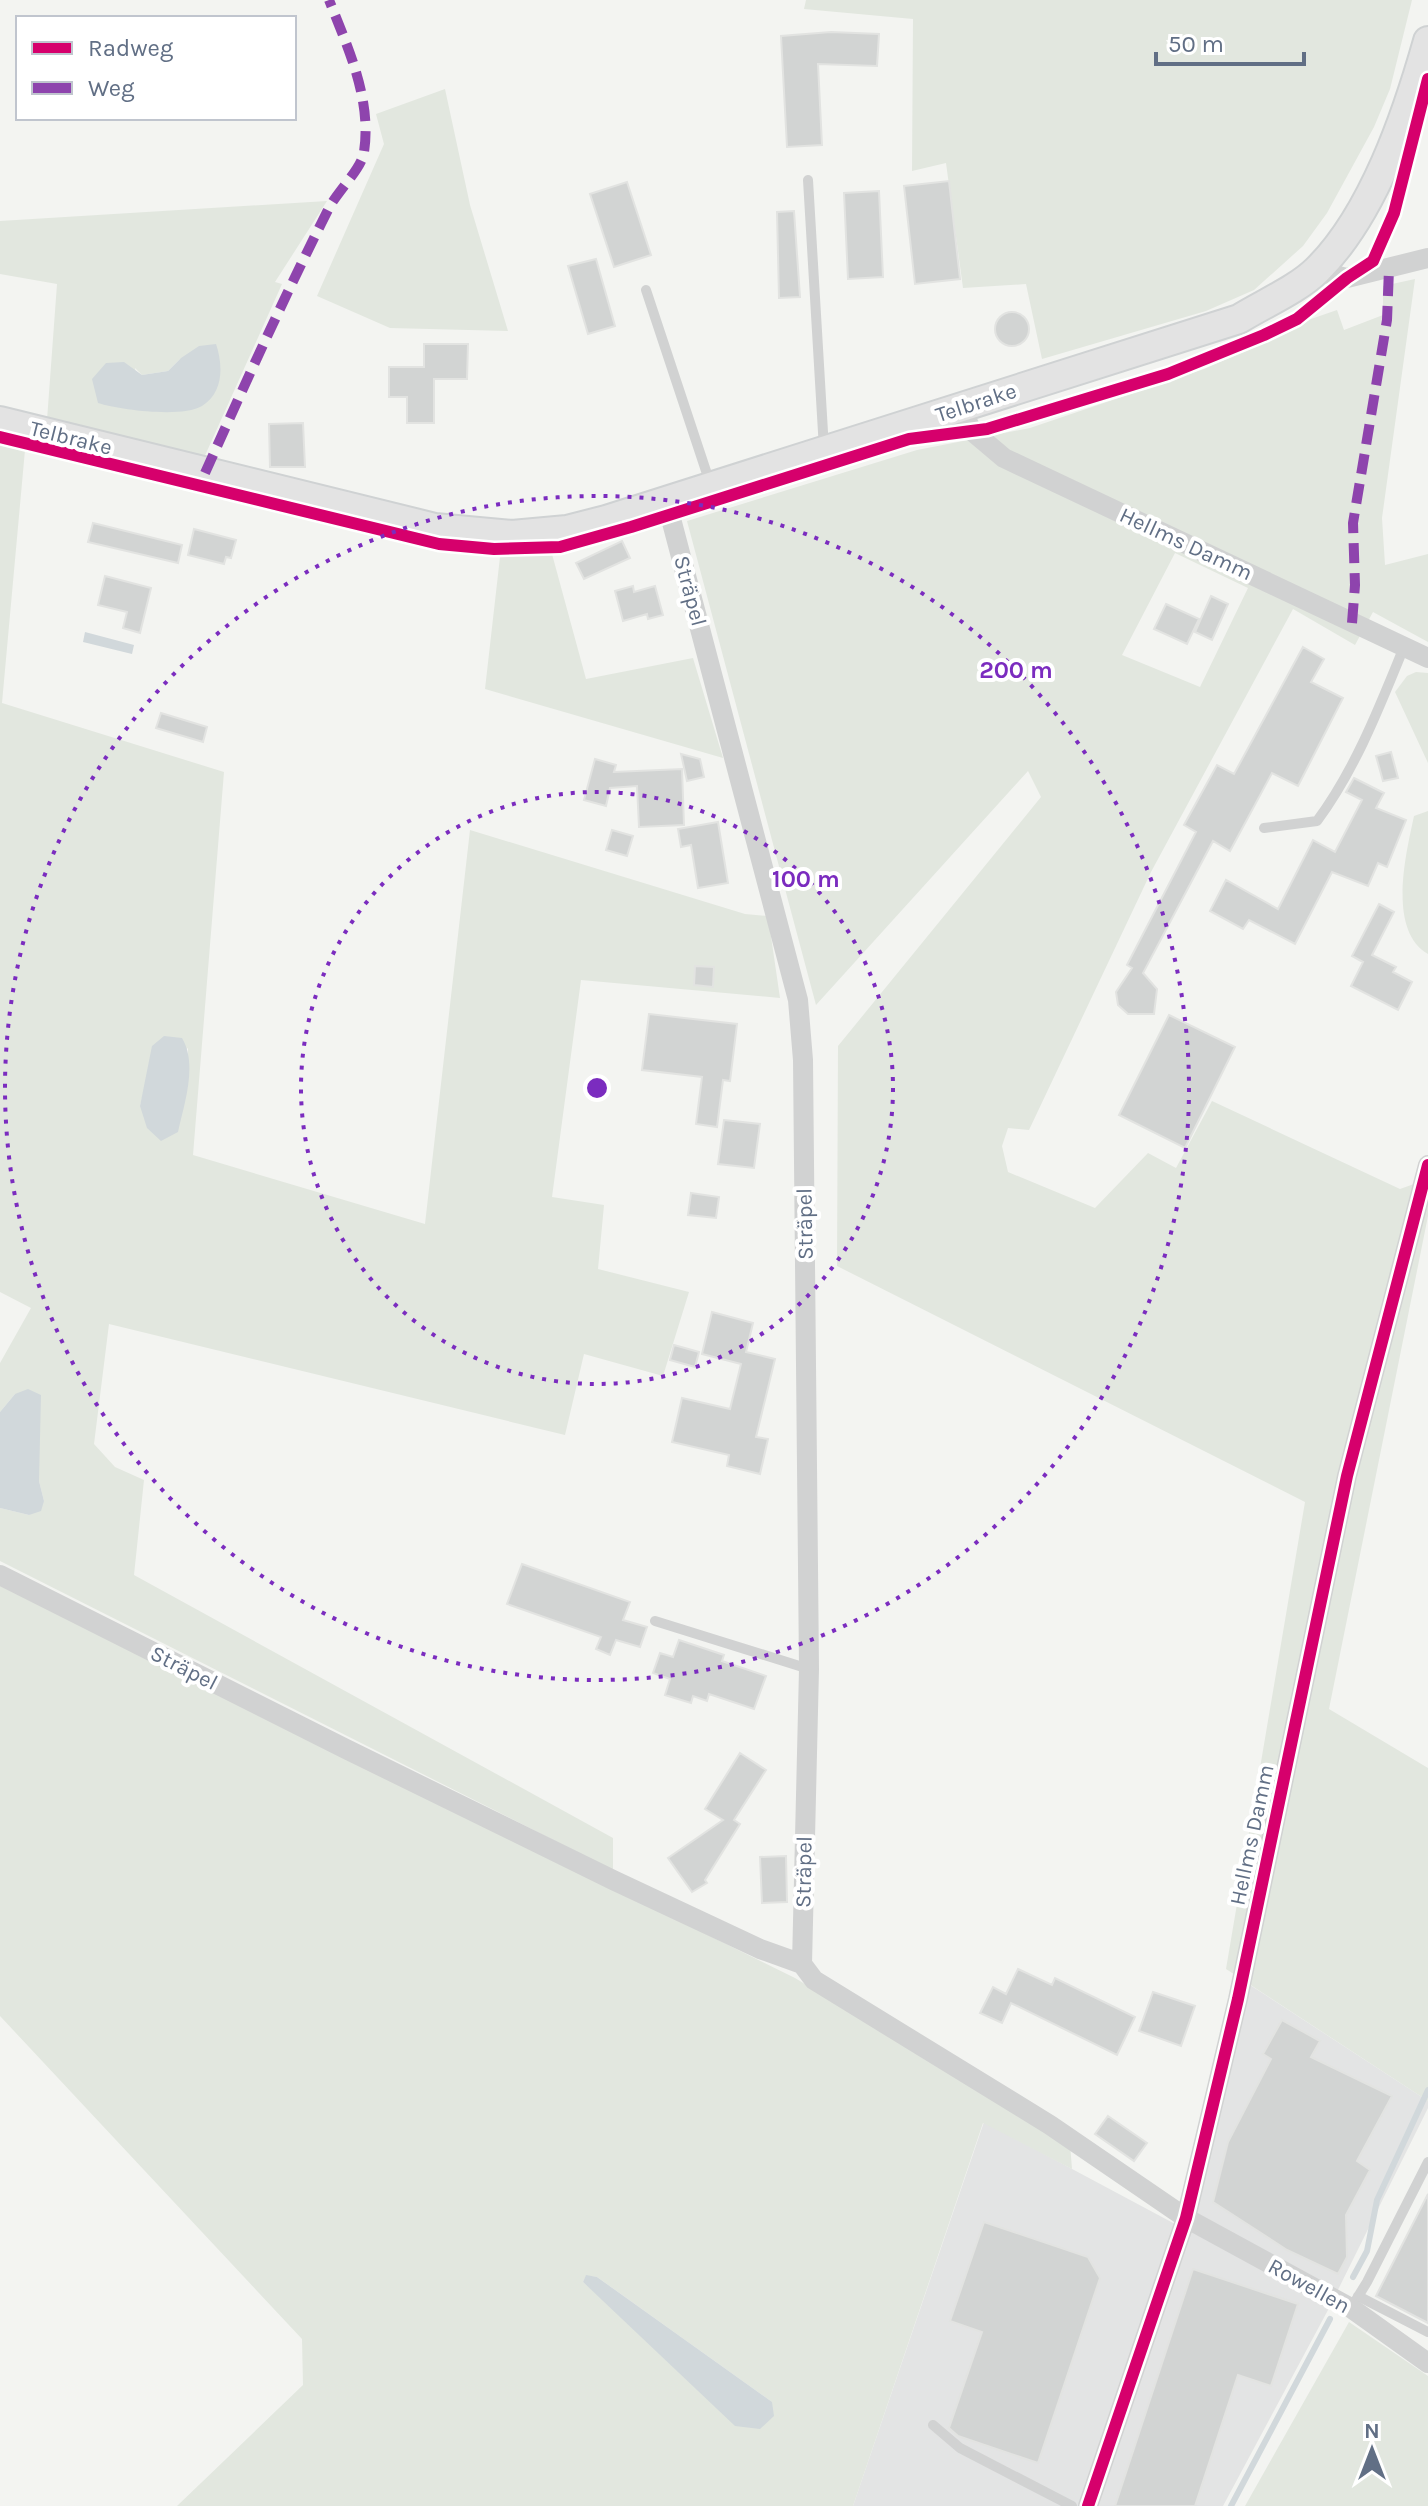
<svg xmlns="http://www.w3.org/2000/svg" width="1428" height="2506" viewBox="0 0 1428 2506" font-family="Karla,sans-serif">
  <rect width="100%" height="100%" fill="#f3f4f1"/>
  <path fill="#e3e4e4" d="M 1250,1985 L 1428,2101 L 1428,2108 L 1328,2310 L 1223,2506 L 853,2506 L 984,2122 L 1190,2232 Z"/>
  <path fill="#e2e7df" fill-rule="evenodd" d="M 806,0 L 1412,0 L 1390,89 L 1374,127 L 1327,213 L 1303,246 L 1254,290 L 1206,311 L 1042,359 L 1026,284 L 963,288 L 946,163 L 912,171 L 913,19 L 804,9 Z
    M 445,89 L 470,205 L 508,331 L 390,328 L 317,296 L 384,144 L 376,114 Z
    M 327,201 L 275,282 L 282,284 L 203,460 L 47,420 L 57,284 L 0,274 L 0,221 ZM 181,358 L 141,411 L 135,368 L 142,375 L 168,371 Z
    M 1415,279 L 1382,518 L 1385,565 L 1428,554 L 1428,642 L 1373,612 L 1355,645 L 1293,609 L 1151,872 L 1029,1130 L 1008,1128 L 1002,1146 L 1008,1172 L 1095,1208 L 1148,1153 L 1176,1168 L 1212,1101 L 1400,1189 L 1428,1179 L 1428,1216 L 1329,1709 L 1428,1768 L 1428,2101 L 1226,1969 L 1305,1502 L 837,1266 L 838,1046 L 1041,797 L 1028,771 L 816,1005 L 687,521 L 917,450 L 1030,428 L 1204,369 L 1273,339 L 1311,319 L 1337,310 L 1344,330 L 1383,315 L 1383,286 ZM 1175,553 L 1248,588 L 1200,687 L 1122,655 Z
    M 0,444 L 25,450 L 2,703 L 224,772 L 193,1155 L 425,1224 L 470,830 L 745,914 L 768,916 L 780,998 L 581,980 L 552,1197 L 604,1205 L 598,1269 L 689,1292 L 663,1376 L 584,1354 L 565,1435 L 109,1324 L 94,1444 L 115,1467 L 144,1480 L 134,1575 L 613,1838 L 613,1870 L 0,1561 L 0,1508 L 29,1515 L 44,1501 L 39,1481 L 38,1440 L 15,1394 L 0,1412 L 0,1363 L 31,1308 L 0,1292 ZM 188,1048 L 187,1089 L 140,1106 L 147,1078 Z
    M 552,554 L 586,679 L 693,658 L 723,758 L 485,689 L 500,557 Z
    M 1416,672 L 1428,673 L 1428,763 L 1395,692 L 1407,676 Z
    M 1428,811 L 1428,954 C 1387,930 1406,854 1414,816 Z
    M 0,1585 L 795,1978 L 1070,2144 L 1072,2169 L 983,2123 L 853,2506 L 177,2506 L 303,2385 L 302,2339 L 0,2016 ZM 586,2276 L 597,2277 L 772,2402 L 600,2297 L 583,2282 Z
    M 1349,2322 L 1428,2376 L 1428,2506 L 1245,2506 Z"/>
  <path fill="#d1d8db" d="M 216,344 C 223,365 224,392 202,406 C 182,418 120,410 98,403 L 92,379 L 106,363 L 124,362 L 142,375 L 168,371 L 181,358 L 199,346 Z
    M 85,632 L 134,645 L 132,654 L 83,642 Z
    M 164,1036 L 182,1038 C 198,1065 184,1104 178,1132 L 161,1141 L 147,1128 L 140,1106 L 152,1046 Z
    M 28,1389 L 41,1395 L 39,1481 L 44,1501 L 41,1511 L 29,1515 L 0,1508 L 0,1412 L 15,1394 Z
    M 586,2275 L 597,2277 L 772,2402 L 774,2416 L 760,2429 L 735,2426 L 583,2282 Z"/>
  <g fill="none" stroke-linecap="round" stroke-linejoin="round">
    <path stroke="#d1d8db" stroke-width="6" d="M 1353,2277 L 1367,2251 L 1377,2200 L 1428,2090
      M 1231,2506 L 1330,2319"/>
  </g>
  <path fill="#d2d4d3" stroke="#e2e3e1" stroke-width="2" d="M 831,32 L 879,34 L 877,66 L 818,64 L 822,145 L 787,147 L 781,36 Z
    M 949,181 L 960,279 L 915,284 L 904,186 Z
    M 627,182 L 651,255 L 614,267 L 590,194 Z
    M 879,191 L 883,277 L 848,279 L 844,193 Z
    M 794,211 L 800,297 L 779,298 L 777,212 Z
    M 596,259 L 615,326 L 588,334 L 568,266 Z
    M995 329a17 17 0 1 1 34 0a17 17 0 1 1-34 0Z
    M 424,344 L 468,344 L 467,379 L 434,379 L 434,423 L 407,423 L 407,397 L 389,397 L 389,367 L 424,367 Z
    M 303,423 L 305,467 L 270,467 L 269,424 Z
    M 93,523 L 182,545 L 178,563 L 88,542 Z
    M 194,529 L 236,540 L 231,558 L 226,557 L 224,564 L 188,555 Z
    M 622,541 L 630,558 L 584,579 L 576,563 Z
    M 105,576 L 151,588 L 140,633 L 123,628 L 127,612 L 98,605 Z
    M 633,586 L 634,592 L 655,586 L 663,615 L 648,619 L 647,614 L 623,621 L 615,591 Z
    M 1211,596 L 1228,604 L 1212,640 L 1195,632 Z
    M 1166,604 L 1199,619 L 1187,644 L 1154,629 Z
    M 1303,647 L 1324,659 L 1311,682 L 1343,698 L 1298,786 L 1272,773 L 1230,851 L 1213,841 L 1143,973 L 1157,989 L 1154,1014 L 1128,1014 L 1118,1005 L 1116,992 L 1132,968 L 1127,965 L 1196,832 L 1184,825 L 1217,765 L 1234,774 Z
    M 161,713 L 207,727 L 203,742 L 156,728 Z
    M 1391,752 L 1398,778 L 1383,781 L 1376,756 Z
    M 681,754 L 700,759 L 704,777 L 687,781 Z
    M 595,759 L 616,765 L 614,772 L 682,769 L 684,825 L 639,827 L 637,786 L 610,788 L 606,806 L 584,800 Z
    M 1354,778 L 1384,793 L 1376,808 L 1406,820 L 1387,867 L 1378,863 L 1368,886 L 1332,872 L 1295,944 L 1249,920 L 1243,929 L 1210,911 L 1226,880 L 1278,909 L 1313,840 L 1335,852 L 1362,800 L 1346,792 Z
    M 718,822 L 728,883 L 698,888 L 691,845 L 681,847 L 678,829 Z
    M 612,830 L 633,836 L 627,856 L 606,850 Z
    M 1379,904 L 1394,912 L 1372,955 L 1396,967 L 1393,972 L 1412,982 L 1398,1010 L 1351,986 L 1363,962 L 1352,956 Z
    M 695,966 L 714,967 L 713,987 L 694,985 Z
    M 649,1014 L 737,1024 L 730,1081 L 723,1080 L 717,1127 L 696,1124 L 702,1077 L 642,1070 Z
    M 1169,1015 L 1235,1047 L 1185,1148 L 1119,1115 Z
    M 724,1120 L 760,1124 L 754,1168 L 718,1164 Z
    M 691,1193 L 719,1197 L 716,1218 L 688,1215 Z
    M 712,1312 L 753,1323 L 746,1352 L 775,1359 L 756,1437 L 768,1439 L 760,1474 L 727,1466 L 729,1455 L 672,1442 L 682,1398 L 730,1409 L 741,1364 L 702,1354 Z
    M 674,1345 L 699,1352 L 695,1367 L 670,1360 Z
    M 522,1564 L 630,1602 L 623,1620 L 647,1627 L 640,1647 L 616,1640 L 610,1655 L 596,1649 L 601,1637 L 507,1604 Z
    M 679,1640 L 724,1655 L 722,1661 L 766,1676 L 754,1709 L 709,1694 L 707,1701 L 693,1696 L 691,1703 L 665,1695 L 670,1679 L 653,1673 L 660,1653 L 673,1657 Z
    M 740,1753 L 766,1770 L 734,1820 L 740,1824 L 705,1880 L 707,1883 L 692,1892 L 668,1858 L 723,1820 L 705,1809 Z
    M 786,1856 L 787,1902 L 762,1903 L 760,1857 Z
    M 1018,1969 L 1052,1985 L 1055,1978 L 1135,2017 L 1117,2055 L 1011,2003 L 1002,2023 L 980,2013 L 993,1987 L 1006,1994 Z
    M 1153,1992 L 1195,2006 L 1181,2046 L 1139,2031 Z
    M 1282,2020 L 1320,2041 L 1311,2057 L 1392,2096 L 1357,2161 L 1370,2170 L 1346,2215 L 1347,2257 L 1338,2274 L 1287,2250 L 1213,2202 L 1228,2142 L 1271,2059 L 1263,2054 Z
    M 1108,2116 L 1147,2143 L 1134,2161 L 1095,2134 Z
    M 1428,2194 L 1428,2323 L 1376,2296 Z
    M 984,2222 L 1088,2257 L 1100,2278 L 1038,2463 L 958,2436 L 949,2428 L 982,2332 L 950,2321 Z
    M 1193,2269 L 1298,2304 L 1271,2386 L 1238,2375 L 1195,2506 L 1115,2506 Z"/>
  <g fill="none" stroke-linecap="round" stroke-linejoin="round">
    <defs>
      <path id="secondary" d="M 0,421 L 435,528 L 512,535 L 567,530 L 606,520 L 1239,319 C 1263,304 1298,289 1317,270 C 1373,215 1407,115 1428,41"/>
    </defs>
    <use href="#secondary" stroke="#cfd2d3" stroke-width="32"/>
    <path stroke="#d1d2d2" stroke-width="10" d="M 808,180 L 824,449
      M 646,290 L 711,486
      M 1264,828 L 1317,821 C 1355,770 1380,706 1404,647
      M 655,1621 L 809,1669
      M 1358,2296 L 1428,2332
      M 1351,2308 L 1367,2282 L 1428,2162
      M 933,2425 L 960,2448 L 1072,2506"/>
    <path stroke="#d1d2d2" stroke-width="20" d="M 1316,271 L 1347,278 L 1428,258
      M 961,408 L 972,431 L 1004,458 L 1428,658
      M 670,502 L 670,515 L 798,1000 L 803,1060 L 809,1669 L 802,1964
      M 0,1575 L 346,1749 L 613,1880 L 760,1949 L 802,1964 L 814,1980 L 1050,2125 L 1186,2218 L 1351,2308 L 1428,2363
      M 1088,2506 L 1186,2218 L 1238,1999 L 1347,1476 L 1428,1165"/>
    <use href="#secondary" stroke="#e3e3e3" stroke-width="28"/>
    <path stroke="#8e44ad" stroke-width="10" stroke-dasharray="20 10" stroke-linecap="butt" d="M 205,473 C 245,384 285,295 329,208 C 337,192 362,168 364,152 C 372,99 348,48 329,0
      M 1352,623 L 1355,585 L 1353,523 L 1387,320 L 1389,269"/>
    <defs>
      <path id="cycleway" d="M 0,437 L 439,544 L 494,549 L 560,547 L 631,527 L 909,439 L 987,429 L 1168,374 L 1264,335 L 1297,319 L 1347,278 L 1373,261 L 1394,213 L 1428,79
        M 1088,2506 L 1186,2218 L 1238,1999 L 1347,1476 L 1428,1165"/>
    </defs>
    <use href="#cycleway" stroke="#fff" stroke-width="17"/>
    <use href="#cycleway" stroke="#d6006c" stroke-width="12"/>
  </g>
  <g fill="none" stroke="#7b2cbf" stroke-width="4" stroke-dasharray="4 8">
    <circle cx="597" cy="1088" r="296"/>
    <circle cx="597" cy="1088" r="592"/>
  </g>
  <g text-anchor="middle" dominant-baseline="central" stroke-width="8" stroke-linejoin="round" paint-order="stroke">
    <g font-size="22" fill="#616f85" stroke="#fff">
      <text transform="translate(976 403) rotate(-18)">Telbrake</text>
      <text transform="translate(71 438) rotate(14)">Telbrake</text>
      <text transform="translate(1186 544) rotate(25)">Hellms Damm</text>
      <text transform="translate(690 591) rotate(75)">Sträpel</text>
      <text transform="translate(805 1224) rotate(-91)">Sträpel</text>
      <text transform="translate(184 1668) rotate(27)">Sträpel</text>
      <text transform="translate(1252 1835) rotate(-78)">Hellms Damm</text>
      <text transform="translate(804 1872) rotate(-89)">Sträpel</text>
      <text transform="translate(1309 2286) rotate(29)">Rowellen</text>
    </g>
  </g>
  <circle cx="597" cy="1088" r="12" fill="#7b2cbf" stroke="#fff" stroke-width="4"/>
  <g font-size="24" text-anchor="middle" font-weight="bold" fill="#7b2cbf" stroke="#fff" stroke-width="8" stroke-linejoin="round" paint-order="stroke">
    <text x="1016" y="678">200 m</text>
    <text x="806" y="887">100 m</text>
  </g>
  <rect x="16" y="16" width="280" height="104" fill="#ffffff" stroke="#c0c5ce" stroke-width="2"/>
  <rect x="32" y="42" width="40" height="12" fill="#d6006c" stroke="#c0c5ce" stroke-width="2"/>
  <text x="88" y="56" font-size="24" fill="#616f85">Radweg</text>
  <rect x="32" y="82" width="40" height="12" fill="#8e44ad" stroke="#c0c5ce" stroke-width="2"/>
  <text x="88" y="96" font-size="24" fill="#616f85">Weg</text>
  <g transform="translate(1372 2450)" stroke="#ffffff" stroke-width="6" paint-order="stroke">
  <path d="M0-6L14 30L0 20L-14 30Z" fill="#616f85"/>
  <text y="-12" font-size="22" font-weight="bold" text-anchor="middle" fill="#616f85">N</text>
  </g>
  <path d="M1156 52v12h148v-12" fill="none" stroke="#616f85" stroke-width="4"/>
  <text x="1168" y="52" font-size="24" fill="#616f85" stroke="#ffffff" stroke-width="6" paint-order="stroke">50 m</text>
</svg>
